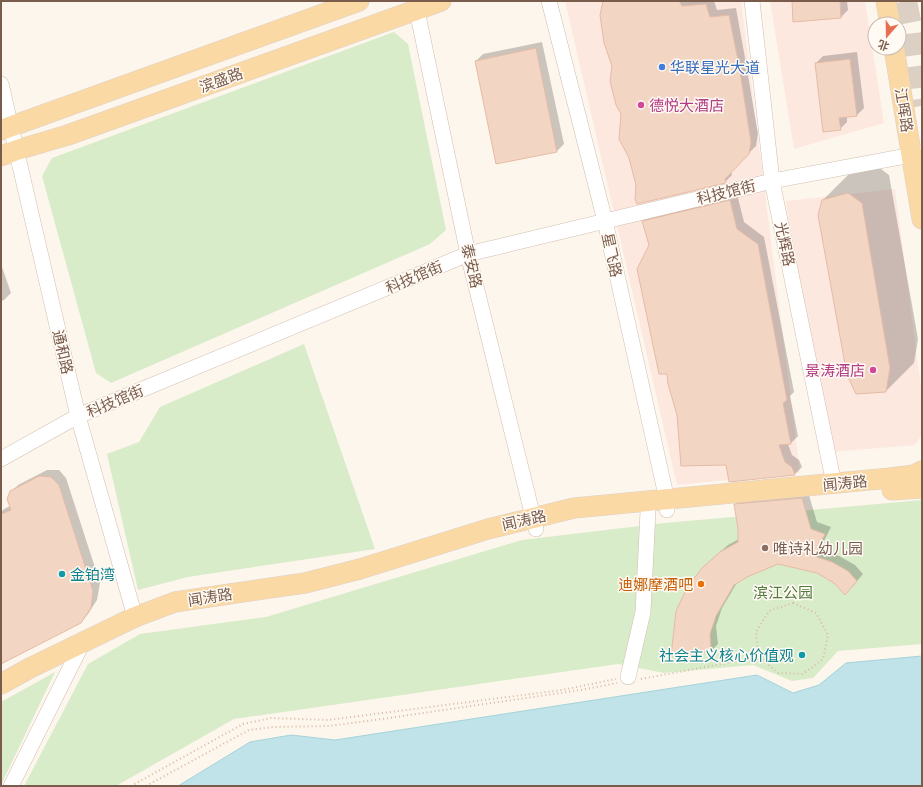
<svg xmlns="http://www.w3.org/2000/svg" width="923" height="787" viewBox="0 0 923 787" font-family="'Space Grotesk','Noto Sans SC',sans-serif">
  <rect width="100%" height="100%" fill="#fdf6ec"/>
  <path fill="#fde8e0" d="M 565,1 L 741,1 L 800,473 L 677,485 Z
    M 770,1 L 865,1 L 884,123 L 794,149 Z
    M 895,189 L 922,395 L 922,434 L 915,445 L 819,453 L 786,201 Z"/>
  <path fill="#d8ecc9" d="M 394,32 L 408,44 L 446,230 L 430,244 L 111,383 L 96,373 L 42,176 L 52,158 Z
    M 304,344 L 375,549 L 188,577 L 138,590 L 107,454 L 139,442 L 160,407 Z
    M 922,500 L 922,644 L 838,651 L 813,678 L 792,681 L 753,665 L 664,673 L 618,664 L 234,719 L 116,786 L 24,786 L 88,664 L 140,634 L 266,617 L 522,540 L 665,523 Z
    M 55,672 L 1,785 L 1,702 Z"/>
  <path fill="#bfe3e8" stroke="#a5d3da" d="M 922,656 L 922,786 L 178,786 L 250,742 L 291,735 L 335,740 L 757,675 L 793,693 L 819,685 L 846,663 Z"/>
  <path fill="#0003" d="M 604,1 L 714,1 L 717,10 L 736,8 L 745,58 L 758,134 L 756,146 L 731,171 L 732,175 L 725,182 L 637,185 L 622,113 L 613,66 Z
    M 793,1 L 847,1 L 848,10 L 841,17 L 794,21 Z
    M 542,42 L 564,144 L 557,151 L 497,163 L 476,61 L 483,54 Z
    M 857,52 L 864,108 L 857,115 L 847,116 L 847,122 L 840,129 L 816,63 L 823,56 Z
    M 877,166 L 889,175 L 918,339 L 914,363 L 886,391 L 823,200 L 851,172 Z
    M 737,194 L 744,222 L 764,237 L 794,392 L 790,396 L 798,436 L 791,443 L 788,444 L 792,455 L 799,460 L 802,467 L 794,475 L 726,464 L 678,415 L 650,246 L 643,222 L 650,215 Z
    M 1,264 L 11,293 L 4,300 L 1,301 Z
    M 47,470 L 59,470 L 66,478 L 100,583 L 97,600 L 88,614 L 81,622 L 1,662 L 1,512 L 4,509 L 10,506 L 11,492 L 18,485 Z
    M 808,492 L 817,522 L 831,527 L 820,549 L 839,556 L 855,565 L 863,574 L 852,587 L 845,594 L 835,582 L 817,572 L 778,563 L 746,576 L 738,581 L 722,608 L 716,626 L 718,644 L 711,651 L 672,655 L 702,568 L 728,545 L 739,539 L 740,529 L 735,505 L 742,498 Z"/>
  <path fill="#f3d5c3" stroke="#e6bba3" d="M 603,1 L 679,1 L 682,6 L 706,4 L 710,17 L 729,15 L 739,65 L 751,142 L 749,154 L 725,179 L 726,183 L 637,204 L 635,199 L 636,185 L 629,158 L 619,139 L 621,114 L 616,105 L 610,81 L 612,66 L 604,43 L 600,15 Z
    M 792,1 L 840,1 L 841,18 L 793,22 Z
    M 536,48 L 557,152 L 496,164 L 475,61 Z
    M 850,59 L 857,116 L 839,118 L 841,130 L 823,132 L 815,63 Z
    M 848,193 L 862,203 L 890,368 L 886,392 L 856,394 L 847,375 L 818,215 L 822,200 Z
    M 730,200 L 737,229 L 758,244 L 787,400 L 783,403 L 791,444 L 779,445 L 785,462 L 792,467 L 795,475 L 729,482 L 726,465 L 681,466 L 677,415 L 668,384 L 667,374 L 659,374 L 637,269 L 649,245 L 642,221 Z
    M 39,476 L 51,477 L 59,485 L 93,591 L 91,608 L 81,623 L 1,664 L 1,514 L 11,510 L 7,499 L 10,491 Z
    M 802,498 L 811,529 L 825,534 L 814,556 L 832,562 L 848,571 L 857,581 L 845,595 L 834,583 L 817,573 L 778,564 L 747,577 L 734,585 L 716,616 L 710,634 L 711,652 L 671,656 L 676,611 L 687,588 L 702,568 L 720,552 L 738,542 L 738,529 L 734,504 Z"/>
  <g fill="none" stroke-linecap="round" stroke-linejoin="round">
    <path stroke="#dcd0c4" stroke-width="22" stroke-dasharray="22 11" stroke-linecap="butt" d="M 906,1 L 912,31 L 922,106"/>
    <defs>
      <path id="minor" d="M 415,1 L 468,254 L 536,529
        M 549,1 L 605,221 L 667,500 L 667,510
        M 752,1 L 772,181 L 834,484
        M 1,84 L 78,416 L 135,617
        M 1,459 L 78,416 L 468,254 L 772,181 L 922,153
        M 628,677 L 643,612 L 648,511
        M 11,786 L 83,642"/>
      <path id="major" d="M 886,1 L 890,24
        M 894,48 L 922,219
        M 1,130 L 359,1
        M 1,156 L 17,150 L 68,135 L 441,1
        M 892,490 L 922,488
        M 1,684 L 30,668 L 135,617 L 175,602 L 305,583 L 360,569 L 488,529 L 574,508 L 890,478 L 914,475 L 922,471"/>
    </defs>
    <use href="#minor" stroke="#d1beb0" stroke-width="16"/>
    <use href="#major" stroke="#dad1cd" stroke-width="21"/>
    <path stroke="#d9b8a5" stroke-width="2" stroke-dasharray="1 3" stroke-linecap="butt" d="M 793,603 L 816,613 L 828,635 L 823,659 L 803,674 L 778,673 L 759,657 L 756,632 L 769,611 Z
      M 641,679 L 759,657
      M 131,786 L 243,724 L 271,718 L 328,720 L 562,690 L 616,679
      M 146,786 L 249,730 L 273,727 L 329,726 L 382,719 L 581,690 L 617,683"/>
    <use href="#minor" stroke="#fff" stroke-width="15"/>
    <use href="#major" stroke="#fbd9a5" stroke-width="20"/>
  </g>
  <circle fill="#3f7fe0" stroke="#fffaf3" stroke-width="1.5" cx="662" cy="67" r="4"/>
  <g fill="#d1479c" stroke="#fffaf3" stroke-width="1.5">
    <circle cx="641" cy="105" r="4"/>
    <circle cx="873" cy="370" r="4"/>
  </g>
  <circle fill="#8d6e63" stroke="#fffaf3" stroke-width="1.5" cx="765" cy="548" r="4"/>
  <g fill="#0f9aa8" stroke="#fffaf3" stroke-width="1.5">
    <circle cx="62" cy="574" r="4"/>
    <circle cx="802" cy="655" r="4"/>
  </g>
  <circle fill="#e8710a" stroke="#fffaf3" stroke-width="1.5" cx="701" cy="584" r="4"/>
  <g text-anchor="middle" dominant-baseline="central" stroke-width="3" stroke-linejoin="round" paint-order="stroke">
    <g font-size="15" fill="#366cbe" stroke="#fffaf3" text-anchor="start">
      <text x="670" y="67">华联星光大道</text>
    </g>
    <g font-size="15" fill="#7a5c4d" stroke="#fffaf3">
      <text transform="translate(221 80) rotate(-20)">滨盛路</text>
      <text transform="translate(904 110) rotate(81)">江晖路</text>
      <text transform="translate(726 192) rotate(-14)">科技馆街</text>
      <text transform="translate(785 244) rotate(78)">光辉路</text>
      <text transform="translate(612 255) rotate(78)">星飞路</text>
      <text transform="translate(472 266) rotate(77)">泰安路</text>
      <text transform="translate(414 277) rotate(-23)">科技馆街</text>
      <text transform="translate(63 352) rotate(77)">通和路</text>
      <text transform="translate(115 401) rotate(-23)">科技馆街</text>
      <text transform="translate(845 483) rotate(-6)">闻涛路</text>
      <text transform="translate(524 520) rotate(-13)">闻涛路</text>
      <text transform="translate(210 597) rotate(-9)">闻涛路</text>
    </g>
    <g font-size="15" fill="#b23c85" stroke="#fffaf3" text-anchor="start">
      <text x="649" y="105">德悦大酒店</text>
      <text x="865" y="370" text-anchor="end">景涛酒店</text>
    </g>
    <g font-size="15" fill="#785e54" stroke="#fffaf3" text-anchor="start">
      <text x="773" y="548">唯诗礼幼儿园</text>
    </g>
    <g font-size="15" fill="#0d838f" stroke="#fffaf3" text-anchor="start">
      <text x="70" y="574">金铂湾</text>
      <text x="794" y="655" text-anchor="end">社会主义核心价值观</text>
    </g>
    <g font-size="15" fill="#c56008" stroke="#fffaf3" text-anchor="end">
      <text x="693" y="584">迪娜摩酒吧</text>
    </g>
    <g font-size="15" fill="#537a41" stroke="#fffaf3">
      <text x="783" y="592">滨江公园</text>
    </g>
  </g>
  <rect width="923" height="787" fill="none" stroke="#7a5c4d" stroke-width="4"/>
  <g transform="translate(887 36) rotate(200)"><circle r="19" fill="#fffaf3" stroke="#cabbb1"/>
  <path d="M0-3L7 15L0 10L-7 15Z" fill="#e76f51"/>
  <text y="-6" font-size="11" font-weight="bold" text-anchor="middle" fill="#7a5c4d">北</text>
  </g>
</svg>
